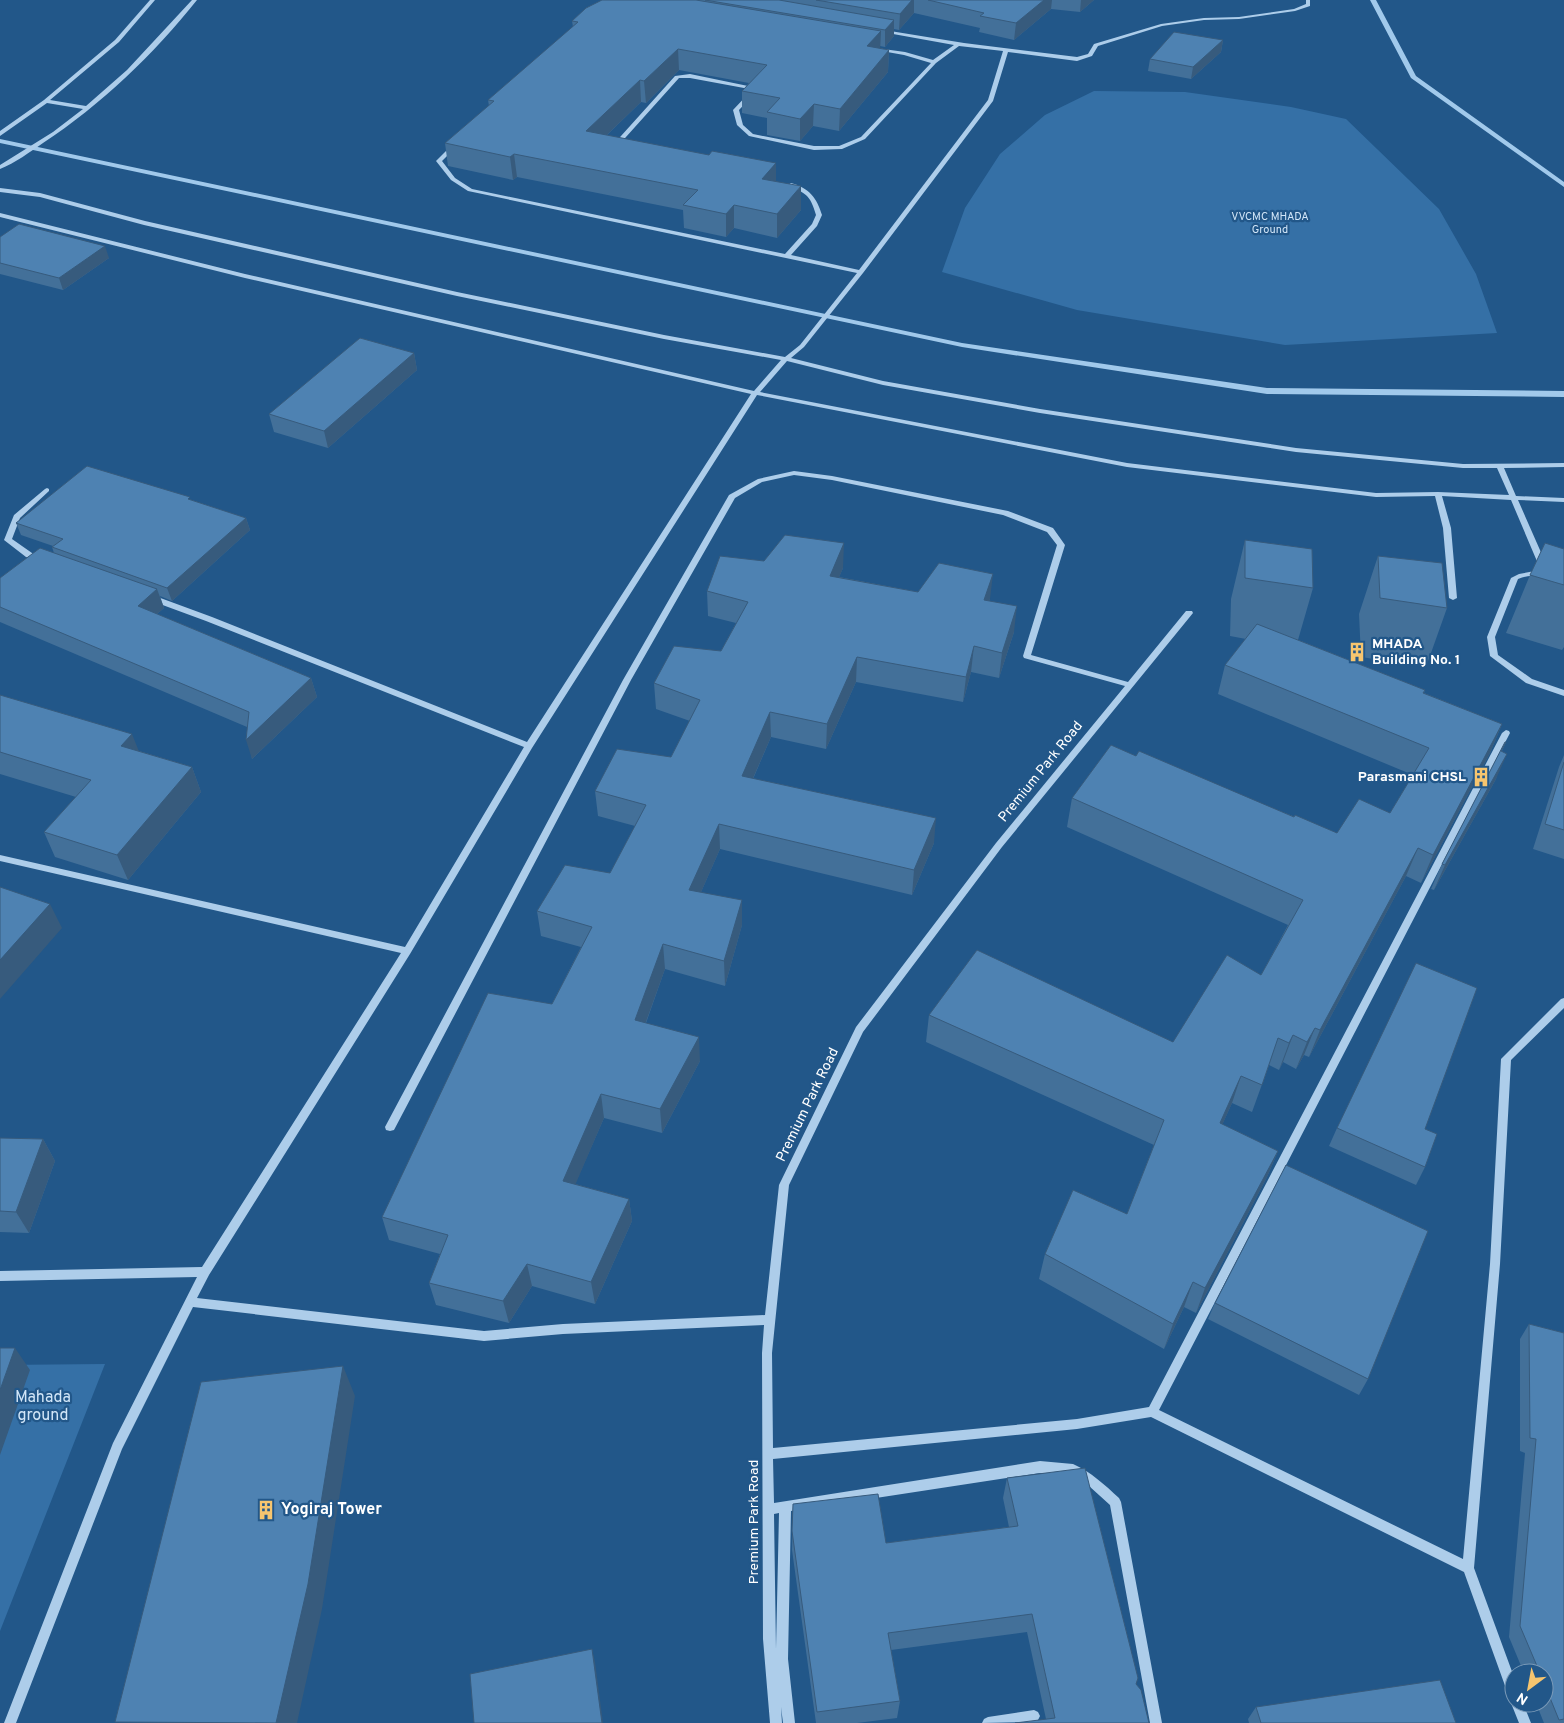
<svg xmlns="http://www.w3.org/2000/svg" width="1564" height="1723" viewBox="0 0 1564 1723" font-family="Overpass,sans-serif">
  <rect width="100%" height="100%" fill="#225789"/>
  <path fill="#3570a6" d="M 1094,91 L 1185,92 L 1291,107 L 1346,119 L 1439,209 L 1476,274 L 1497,333 L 1285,345 L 1077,310 L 942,272 L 965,208 L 1000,154 L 1045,115 Z
    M 105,1364 L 0,1631 L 0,1365 Z"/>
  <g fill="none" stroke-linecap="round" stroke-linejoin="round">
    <path fill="#a1c9eb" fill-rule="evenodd" d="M 1370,0 L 1376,0 L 1416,76 L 1564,182 L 1564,187 L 1411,78 Z
      M 0,139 L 962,343 L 1267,388 L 1564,391 L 1564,397 L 1267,394 L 962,347 L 0,143 Z"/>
    <path fill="#adcdea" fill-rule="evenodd" d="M 150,0 L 155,0 L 119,42 L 50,100 L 86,106 L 127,70 L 192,0 L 197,0 C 154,54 101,105 43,143 C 30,152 15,163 0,169 L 0,165 L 53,132 L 83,109 L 47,103 L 0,136 L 0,131 L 44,100 L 115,40 Z
      M 1306,0 L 1310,0 L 1310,6 L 1295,11 L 1239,19 L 1204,20 L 1162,26 L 1098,46 L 1092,56 L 1077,61 L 1008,52 L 993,101 L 863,273 L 804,347 L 791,358 L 883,381 L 1040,409 L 1296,448 L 1463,464 L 1564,463 L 1564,467 L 1504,468 L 1516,496 L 1564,498 L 1564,502 L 1518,500 L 1547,566 L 1546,568 L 1540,568 L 1539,566 L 1511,500 L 1442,496 L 1451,528 L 1457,598 L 1453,600 L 1449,598 L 1443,528 L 1435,496 L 1376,497 L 1127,467 L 757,395 L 532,748 L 410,954 L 209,1275 L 197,1298 L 484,1331 L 563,1324 L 765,1315 L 779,1185 L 856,1027 L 996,843 L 1125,686 L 1024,658 L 1023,656 L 1057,545 L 1047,532 L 1003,515 L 832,480 L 794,475 L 762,482 L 735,498 L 631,680 L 394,1130 L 390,1131 L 386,1130 L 385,1127 L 623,680 L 729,495 L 758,479 L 794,471 L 832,476 L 1008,511 L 1053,528 L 1065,545 L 1031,655 L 1128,682 L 1186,611 L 1192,611 L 1193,613 L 1002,847 L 863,1032 L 789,1185 L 772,1353 L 773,1448 L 1077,1419 L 1149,1407 L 1502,733 L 1506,730 L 1509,731 L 1510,733 L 1159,1410 L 1463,1559 L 1490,1264 L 1501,1059 L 1561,999 L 1564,998 L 1564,1008 L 1511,1060 L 1500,1264 L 1474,1568 L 1514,1677 L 1514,1703 L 1523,1703 L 1531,1723 L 1519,1723 L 1511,1703 L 1512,1700 L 1510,1698 L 1508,1694 L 1464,1572 L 1151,1417 L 1077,1429 L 773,1459 L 774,1503 L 1040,1461 L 1073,1464 C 1091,1472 1105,1485 1119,1498 L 1121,1502 L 1162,1723 L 1150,1723 L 1110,1505 L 1089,1486 L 1071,1475 L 1040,1473 L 791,1511 L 788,1659 L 795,1723 L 783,1723 L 781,1707 L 782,1723 L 770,1723 L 763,1639 L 762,1353 L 764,1325 L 563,1334 L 484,1341 L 193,1307 L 122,1449 L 16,1723 L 4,1723 L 113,1443 L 197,1277 L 0,1281 L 0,1271 L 202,1267 L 401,953 L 0,861 L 0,855 L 405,947 L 524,747 L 206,621 L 149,600 L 148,598 L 149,596 L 155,596 L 212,617 L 527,742 L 751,394 L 245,278 L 0,217 L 0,213 L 245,274 L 754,391 L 781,360 L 664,339 L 457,296 L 144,225 L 40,197 L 0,192 L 0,188 L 40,193 L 145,221 L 457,292 L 664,335 L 785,357 L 800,345 L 857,273 L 468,191 L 451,180 L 436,161 L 452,145 L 456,145 L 456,147 L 442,161 L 455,178 L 472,189 L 785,254 L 812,224 L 816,215 C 810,194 806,194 788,185 L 791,183 C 809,188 817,198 822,215 L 817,226 L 791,255 L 859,270 L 988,100 L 1003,51 L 959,46 L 936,63 L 865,139 L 842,149 L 814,150 L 749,136 L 737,125 L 733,110 L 750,92 L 744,88 L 690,78 L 679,78 L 617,147 L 612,146 L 675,76 L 690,74 L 748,86 L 755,91 L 755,93 L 739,110 L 743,125 L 753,134 L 814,146 L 839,146 L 861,137 L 931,63 L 904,55 L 876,50 L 876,48 L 905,52 L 933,60 L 954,45 L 882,32 L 882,30 L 884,30 L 964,43 L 1077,57 L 1088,54 L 1094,44 L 1161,24 L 1204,18 L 1239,17 L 1294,9 L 1306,4 ZM 787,361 L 883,385 L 1040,413 L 1296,452 L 1463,468 L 1497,468 L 1509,495 L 1438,492 L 1376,493 L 1127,463 L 760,392 ZM 779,1513 L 776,1649 L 774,1514 Z
      M 47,488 L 49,489 L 49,491 L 20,518 L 12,539 L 32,553 L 44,557 L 45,559 L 41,561 L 26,557 L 4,540 L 14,515 L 45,489 Z
      M 1540,570 L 1564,575 L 1564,579 C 1548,575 1534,573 1518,579 L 1495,637 L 1498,655 L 1532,679 L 1564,690 L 1564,696 L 1526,683 L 1490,656 L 1487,637 L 1511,578 L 1519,574 Z
      M 1034,1710 L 1038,1712 L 1040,1716 L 1038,1720 L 1034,1722 L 982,1723 L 984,1719 L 988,1717 Z"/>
  </g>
  <path fill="#437099" d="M 602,0 L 1094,0 L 1080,12 L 1051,9 L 1014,40 L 979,32 L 980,28 L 914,13 L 899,30 L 894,29 L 894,36 L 885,47 L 880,46 L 880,49 L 889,50 L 888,72 L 839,131 L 813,126 L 800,141 L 767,135 L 767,118 L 742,113 L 742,91 L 749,83 L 679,70 L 646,103 L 641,102 L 607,135 L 776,181 L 801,210 L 777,238 L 734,228 L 726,237 L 684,228 L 683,210 L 517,177 L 513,180 L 448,166 L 445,143 L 489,106 L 488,100 L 573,27 L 572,21 Z
    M 1223,40 L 1221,52 L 1191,79 L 1148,71 L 1150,59 Z
    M 0,237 L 109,258 L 63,290 L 0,274 Z
    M 414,353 L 417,370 L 328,448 L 274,432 L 269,414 Z
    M 191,500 L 246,518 L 250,530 L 172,601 L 160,596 L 164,608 L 157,614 L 311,678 L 317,697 L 252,759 L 247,727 L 0,622 L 0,578 L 54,553 L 52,547 L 53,546 L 21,535 L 16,523 Z
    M 1245,540 L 1313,588 L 1298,640 L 1425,690 L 1424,693 L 1502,724 L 1490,753 L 1421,883 L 1406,876 L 1309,1057 L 1304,1055 L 1296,1069 L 1283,1062 L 1279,1070 L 1269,1065 L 1252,1112 L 1232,1103 L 1222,1125 L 1278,1151 L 1267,1177 L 1196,1313 L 1184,1307 L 1164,1349 L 1039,1279 L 1045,1254 L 1127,1214 L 1154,1145 L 926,1042 L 929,1015 L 1173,1042 L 1261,975 L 1288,925 L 1067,827 L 1072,798 L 1136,756 L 1337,833 L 1390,813 L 1413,775 L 1218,694 L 1225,665 L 1246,639 L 1230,636 L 1231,599 Z
    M 1564,549 L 1564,647 L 1562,650 L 1506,633 L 1530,575 Z
    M 1378,556 L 1447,608 L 1426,667 L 1361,657 L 1359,614 Z
    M 764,561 L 843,568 L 839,577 L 918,592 L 990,599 L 989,601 L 1014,632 L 999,678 L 971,672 L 963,702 L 856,682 L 826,749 L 771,737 L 753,779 L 934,843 L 912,895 L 720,849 L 701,892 L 742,925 L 725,986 L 665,969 L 646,1023 L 700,1061 L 662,1133 L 604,1118 L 575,1184 L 629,1199 L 632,1221 L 595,1304 L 532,1286 L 509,1323 L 436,1305 L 429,1283 L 440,1254 L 389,1240 L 382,1217 L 552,1004 L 581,947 L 541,936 L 537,911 L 610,873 L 635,826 L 598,816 L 595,791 L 671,757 L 690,721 L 656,709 L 654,683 L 721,651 L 736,623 L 708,616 L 707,591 Z
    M 0,695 L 139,751 L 192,767 L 201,792 L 128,880 L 55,857 L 44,832 L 76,797 L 0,774 Z
    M 1506,742 L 1502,751 L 1496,779 L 1434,890 L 1431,889 L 1442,864 Z
    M 1564,755 L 1564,859 L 1533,849 L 1559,767 Z
    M 1337,1128 L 1425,1129 L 1425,1167 L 1416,1185 L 1329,1146 Z
    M 0,1138 L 43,1139 L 55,1161 L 29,1233 L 0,1232 Z
    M 1215,1303 L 1368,1379 L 1359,1395 L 1208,1319 Z
    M 1529,1324 L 1564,1333 L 1564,1723 L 1544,1723 L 1536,1703 L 1544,1703 L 1544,1673 L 1524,1673 L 1509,1637 L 1525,1453 L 1520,1451 L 1520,1339 Z
    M 1007,1478 L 1136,1684 L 1149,1723 L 1046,1719 L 1027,1632 L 891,1650 L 900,1701 L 897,1718 L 857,1723 L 816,1723 L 792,1550 L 793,1504 L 886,1543 L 1009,1527 L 1003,1498 Z
    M 1256,1707 L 1456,1723 L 1249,1723 L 1248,1719 Z"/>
  <path fill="#375b7d" d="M 912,0 L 914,0 L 914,13 L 899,30 L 900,14 Z
    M 1044,0 L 1052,0 L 1051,9 L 1014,40 L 1016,23 Z
    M 1081,0 L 1094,0 L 1080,12 Z
    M 894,20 L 894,36 L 885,47 L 885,30 Z
    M 881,31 L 880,53 L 867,46 Z
    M 1223,40 L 1221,52 L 1191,79 L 1193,67 Z
    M 678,49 L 679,70 L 646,103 L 644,81 Z
    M 889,50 L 888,72 L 839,131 L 840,109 Z
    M 640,80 L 641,102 L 588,153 L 586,131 Z
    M 814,104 L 813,126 L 800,141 L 800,119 Z
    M 514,154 L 517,177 L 513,180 L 510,157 Z
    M 776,163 L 776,186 L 762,179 Z
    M 801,186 L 801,210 L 777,238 L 777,214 Z
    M 734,205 L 734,228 L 726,237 L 726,214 Z
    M 105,246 L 109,258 L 63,290 L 59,278 Z
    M 414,353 L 417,370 L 328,448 L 324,431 Z
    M 246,518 L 250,530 L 172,601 L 167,588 Z
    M 844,543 L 843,568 L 829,601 L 830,576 Z
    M 993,574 L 990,599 L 981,625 L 984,600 Z
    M 157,589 L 164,608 L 144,625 L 138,606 Z
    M 1017,606 L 1014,632 L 999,678 L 1002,653 Z
    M 974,646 L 971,672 L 963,702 L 966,677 Z
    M 857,657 L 856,682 L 826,749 L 827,724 Z
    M 311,678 L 317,697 L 252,759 L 246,740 Z
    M 770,712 L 771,737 L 743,801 L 742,776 Z
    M 1502,724 L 1490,753 L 1421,883 L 1433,855 Z
    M 132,734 L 142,759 L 121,746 Z
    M 1507,754 L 1496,779 L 1434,890 L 1445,865 Z
    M 192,767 L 201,792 L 128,880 L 117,855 Z
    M 936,818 L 934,843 L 912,895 L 914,870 Z
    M 719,824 L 720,849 L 691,915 L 689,890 Z
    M 1418,848 L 1406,876 L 1309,1057 L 1320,1030 Z
    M 742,900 L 742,925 L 725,986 L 724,961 Z
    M 50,904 L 62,928 L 0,999 L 0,960 Z
    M 663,944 L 665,969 L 638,1044 L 635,1020 Z
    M 1315,1028 L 1304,1055 L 1296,1069 L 1307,1042 Z
    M 1293,1035 L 1283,1062 L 1279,1070 L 1289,1043 Z
    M 699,1037 L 700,1061 L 662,1133 L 660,1109 Z
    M 1241,1076 L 1232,1103 L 1211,1150 L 1220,1123 Z
    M 601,1094 L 604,1118 L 567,1204 L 563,1181 Z
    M 43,1139 L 55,1161 L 29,1233 L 16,1212 Z
    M 1278,1151 L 1267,1177 L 1196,1313 L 1205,1288 Z
    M 629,1199 L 632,1221 L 595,1304 L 591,1282 Z
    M 527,1264 L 532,1286 L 509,1323 L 503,1301 Z
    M 1193,1282 L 1184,1307 L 1164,1349 L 1173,1324 Z
    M 15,1348 L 30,1370 L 0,1455 L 0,1390 Z
    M 343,1366 L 355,1396 L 322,1609 L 297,1723 L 276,1723 Z
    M 592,1649 L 595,1662 L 603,1723 L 602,1723 Z"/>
  <path fill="#4e82b2" stroke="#375b7d" d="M 602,0 L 696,0 L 881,31 L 867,46 L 889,50 L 840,109 L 814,104 L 800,119 L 767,112 L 780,98 L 742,91 L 767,65 L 678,49 L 644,81 L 640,80 L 586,131 L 709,155 L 712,151 L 776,163 L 762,179 L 801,186 L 777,214 L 734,205 L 726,214 L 683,205 L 698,190 L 514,154 L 510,157 L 445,143 L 494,101 L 488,100 L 578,22 L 572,21 L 586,8 Z
    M 705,0 L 779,0 L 894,20 L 885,30 Z
    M 816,0 L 912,0 L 900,14 Z
    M 928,0 L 1044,0 L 1016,23 L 980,16 L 984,13 Z
    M 1174,32 L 1223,40 L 1193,67 L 1150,59 Z
    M 19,224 L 105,246 L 59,278 L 0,263 L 0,237 Z
    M 360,338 L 414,353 L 324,431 L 269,414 Z
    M 87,466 L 190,497 L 188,499 L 246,518 L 167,588 L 52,547 L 63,539 L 16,523 Z
    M 785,535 L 844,543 L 830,576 L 918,592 L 939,563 L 993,574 L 984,600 L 1017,606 L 1002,653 L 974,646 L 966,677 L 857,657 L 827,724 L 770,712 L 742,776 L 936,818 L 914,870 L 719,824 L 689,890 L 742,900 L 724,961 L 663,944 L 635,1020 L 699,1037 L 660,1109 L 601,1094 L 563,1181 L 629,1199 L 591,1282 L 527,1264 L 503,1301 L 429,1283 L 448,1235 L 382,1217 L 488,993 L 552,1004 L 592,927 L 537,911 L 565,865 L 610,873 L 646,805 L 595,791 L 617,749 L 671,757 L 700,700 L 654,683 L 674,646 L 721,651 L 748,602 L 707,591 L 720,556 L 764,561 Z
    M 1245,540 L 1312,549 L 1313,588 L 1245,578 Z
    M 1545,543 L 1564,549 L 1564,585 L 1530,575 Z
    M 40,548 L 157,589 L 138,606 L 311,678 L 246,740 L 249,712 L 0,607 L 0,578 Z
    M 1378,556 L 1442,563 L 1447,608 L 1380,598 Z
    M 1257,624 L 1425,690 L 1423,693 L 1502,724 L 1433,855 L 1418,848 L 1320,1030 L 1315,1028 L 1307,1042 L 1293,1035 L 1289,1043 L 1278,1038 L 1262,1085 L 1241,1076 L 1220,1123 L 1278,1151 L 1205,1288 L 1193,1282 L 1173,1324 L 1045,1254 L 1073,1190 L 1127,1214 L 1164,1120 L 929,1015 L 977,950 L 1173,1042 L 1227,955 L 1261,975 L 1303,900 L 1072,798 L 1111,745 L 1136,756 L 1139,751 L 1294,817 L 1295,815 L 1337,833 L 1359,799 L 1390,813 L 1429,748 L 1225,665 Z
    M 0,695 L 132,734 L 121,746 L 192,767 L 117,855 L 44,832 L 91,780 L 0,752 Z
    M 1505,742 L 1506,742 L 1501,751 L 1507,754 L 1445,865 L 1442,864 Z
    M 1564,762 L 1564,830 L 1545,824 Z
    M 0,887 L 50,904 L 0,960 Z
    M 1416,963 L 1477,988 L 1425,1129 L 1437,1134 L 1425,1167 L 1337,1128 Z
    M 0,1138 L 43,1139 L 16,1212 L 0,1211 Z
    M 1286,1165 L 1428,1231 L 1368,1379 L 1215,1303 Z
    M 1529,1324 L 1564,1333 L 1564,1719 L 1559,1720 L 1544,1683 L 1544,1673 L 1540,1673 L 1520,1626 L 1536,1439 L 1530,1438 Z
    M 0,1348 L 15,1348 L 0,1390 Z
    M 343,1366 L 308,1584 L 276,1723 L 115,1722 L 201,1382 Z
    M 1085,1468 L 1138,1678 L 1136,1684 L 1141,1690 L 1149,1723 L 1015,1723 L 1055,1718 L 1032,1614 L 888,1633 L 900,1701 L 817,1712 L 792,1531 L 793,1504 L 878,1494 L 886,1543 L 1018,1526 L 1007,1478 Z
    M 592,1649 L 602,1723 L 474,1723 L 470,1674 Z
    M 1440,1680 L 1456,1723 L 1261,1723 L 1256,1707 Z"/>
  <defs>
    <symbol id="building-bare" viewBox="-9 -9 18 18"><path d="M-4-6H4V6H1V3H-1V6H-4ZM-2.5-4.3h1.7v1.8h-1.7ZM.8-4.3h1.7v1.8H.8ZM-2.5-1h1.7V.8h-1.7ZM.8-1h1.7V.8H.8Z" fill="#f6c56f" stroke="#225789" stroke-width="2.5" paint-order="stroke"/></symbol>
  </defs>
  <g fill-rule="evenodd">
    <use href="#building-bare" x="1343" y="638" width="28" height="28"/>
    <use href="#building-bare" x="1467" y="763" width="28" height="28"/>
    <use href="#building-bare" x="252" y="1496" width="28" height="28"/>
  </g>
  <g text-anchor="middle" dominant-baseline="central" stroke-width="4.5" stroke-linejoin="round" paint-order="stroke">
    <g font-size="11" fill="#d2e6f8" stroke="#225789">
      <text x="1270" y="217">VVCMC MHADA<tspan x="1270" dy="13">Ground</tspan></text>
    </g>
    <g font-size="14" font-weight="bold" fill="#fff" stroke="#225789" text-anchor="start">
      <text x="1372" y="644">MHADA<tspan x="1372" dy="16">Building No. 1</tspan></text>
      <text x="1466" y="777" text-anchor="end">Parasmani CHSL</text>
    </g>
    <g font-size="14" fill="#fff" stroke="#225789">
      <text transform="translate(1041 772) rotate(-51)">Premium Park Road</text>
      <text transform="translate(808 1105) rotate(-64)">Premium Park Road</text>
      <text transform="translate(754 1522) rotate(-90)">Premium Park Road</text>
    </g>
    <g font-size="16" fill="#d2e6f8" stroke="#225789">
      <text x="43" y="1398">Mahada<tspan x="43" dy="18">ground</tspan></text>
    </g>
    <g font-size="16" font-weight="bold" fill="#fff" stroke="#225789" text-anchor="start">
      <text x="281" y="1510">Yogiraj Tower</text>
    </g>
  </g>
  <g transform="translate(1529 1688) rotate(212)"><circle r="24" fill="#225789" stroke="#7a9ab8"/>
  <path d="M0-4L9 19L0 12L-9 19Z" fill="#f6c56f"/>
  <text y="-8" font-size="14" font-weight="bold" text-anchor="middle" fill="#ffffff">N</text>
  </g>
</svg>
